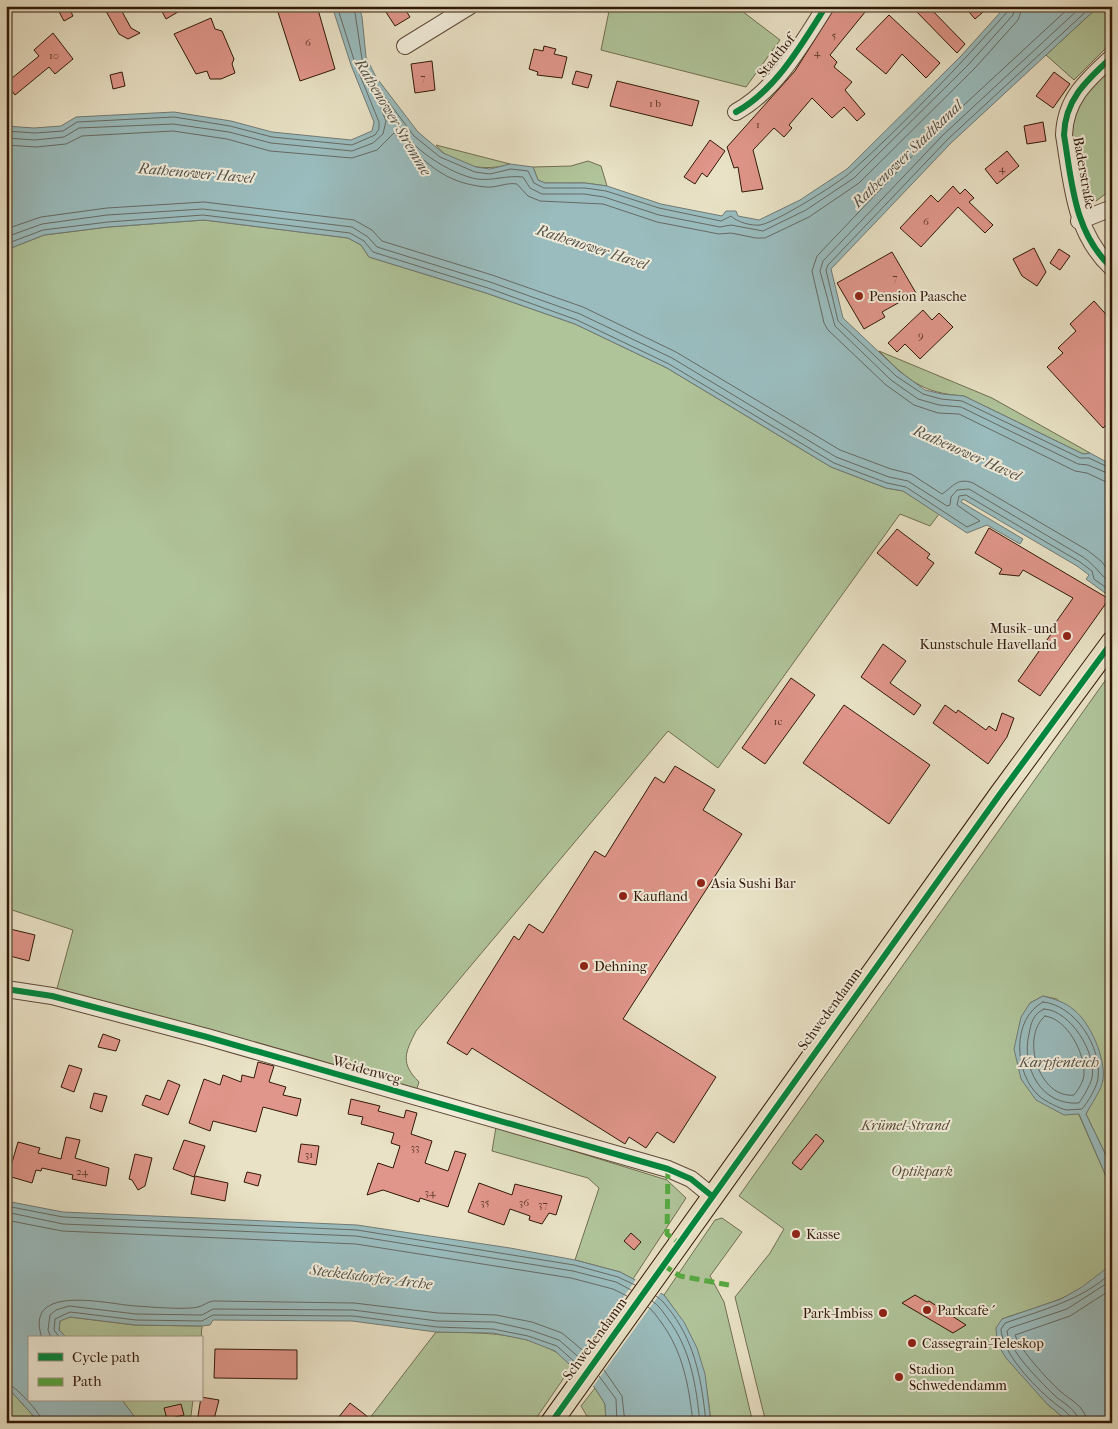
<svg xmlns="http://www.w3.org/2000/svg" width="1118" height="1429" viewBox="0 0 1118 1429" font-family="'IM FELL French Canon',serif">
  <rect width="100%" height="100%" fill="#e9e2c6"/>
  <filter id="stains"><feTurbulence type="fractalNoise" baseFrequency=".004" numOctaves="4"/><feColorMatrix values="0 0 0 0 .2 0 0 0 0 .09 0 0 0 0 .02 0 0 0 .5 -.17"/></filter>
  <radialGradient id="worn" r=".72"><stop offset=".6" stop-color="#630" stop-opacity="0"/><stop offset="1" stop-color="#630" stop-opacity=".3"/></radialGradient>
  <path fill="#b0c49a" stroke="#706e51" d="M 601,6 L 739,6 L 738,8 L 780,40 L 746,87 L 601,50 L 609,11 Z
    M 1099,6 L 1112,21 L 1112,42 L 1074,80 L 1046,55 Z
    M 1112,65 L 1112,189 L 1096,201 L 1088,198 L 1082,189 L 1071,136 L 1072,121 L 1080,98 Z
    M 436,145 L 510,164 C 486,172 453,167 436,145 Z
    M 588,161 L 601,166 L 607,186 L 585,183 L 545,183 L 538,180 L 533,167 L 571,166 Z
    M 204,220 L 348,238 L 361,245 L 369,257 L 486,293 L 575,324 L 667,368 L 831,467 L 886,488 L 903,491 L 939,514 L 930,526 L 900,514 L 718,768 L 668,731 L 416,1031 C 405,1053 400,1063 419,1082 L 416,1091 L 56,992 L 73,930 L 6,908 L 6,250 L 44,235 L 108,227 Z
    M 879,351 L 992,398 L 1090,453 L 1083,454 L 964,396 C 921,393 908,380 879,351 Z
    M 1112,671 L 1112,1168 L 1086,1114 L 1103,1080 L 1057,999 L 1043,996 L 1030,1003 L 1112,1190 L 1112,1264 C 1085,1296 1039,1306 1002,1319 L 1047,1404 L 1070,1423 L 766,1423 L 735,1297 L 770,1253 L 784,1229 L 739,1196 Z
    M 496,1127 L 667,1180 L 686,1198 L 633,1279 L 620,1272 L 575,1260 L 599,1188 L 588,1178 L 492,1151 Z
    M 722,1218 L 742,1232 L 710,1276 L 724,1302 L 753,1423 L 711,1423 C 705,1366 699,1342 664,1295 L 715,1220 Z
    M 70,1317 L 135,1325 L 202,1326 L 201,1338 L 67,1338 L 59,1330 L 60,1320 Z
    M 436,1332 C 475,1333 519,1331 554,1351 C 561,1354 566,1361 572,1366 L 533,1423 L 366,1423 Z
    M 6,1386 L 40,1423 L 6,1423 Z
    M 595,1388 L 605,1404 L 606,1423 L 591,1423 L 581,1406 Z
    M 122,1400 L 193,1400 L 190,1423 L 139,1423 Z"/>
  <path fill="#9abcbe" stroke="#707a75" d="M 332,6 L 359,6 L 362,17 L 366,57 L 376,77 L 418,132 L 443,153 L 476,167 L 490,169 L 510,164 L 533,167 L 538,180 L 545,183 L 585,183 L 607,186 L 661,204 L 722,216 L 726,211 L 736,211 L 738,216 L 759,220 L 800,200 L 847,169 L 961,56 L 1006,6 L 1099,6 L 951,143 L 831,269 L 843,318 L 899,371 L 925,390 L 942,394 L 964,396 L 1083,454 L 1090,453 L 1112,465 L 1112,598 L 1086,579 L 1089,575 L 1077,566 L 963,499 L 961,502 L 1023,539 L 1020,544 L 987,525 L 967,533 L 903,491 L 886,488 L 831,467 L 667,368 L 575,324 L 486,293 L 369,257 L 361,245 L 348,238 L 204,220 L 108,227 L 44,235 L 6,250 L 6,126 L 34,128 L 61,126 L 76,117 L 174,112 L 231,121 L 272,132 L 351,140 L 372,131 L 374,122 L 351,65 Z
    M 1043,996 C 1054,999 1065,1002 1074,1010 C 1090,1022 1106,1059 1103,1079 C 1102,1090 1091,1104 1086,1114 L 1112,1168 L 1112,1190 L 1079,1114 L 1064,1115 L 1036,1100 L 1021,1079 L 1014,1049 L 1021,1017 L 1030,1003 Z
    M 6,1201 L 63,1212 L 357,1225 L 510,1248 L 575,1260 L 620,1272 L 664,1295 L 684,1322 L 697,1348 L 705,1374 L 711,1423 L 606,1423 L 605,1404 L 595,1388 L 555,1351 L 527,1340 L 493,1333 L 436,1332 L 352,1321 L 213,1320 L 210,1325 L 202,1326 L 135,1325 L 70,1317 L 60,1321 L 59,1330 L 67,1338 L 29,1338 L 29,1400 L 122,1400 L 139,1423 L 40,1423 L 6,1386 Z
    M 1112,1264 L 1112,1423 L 1070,1423 L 1047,1404 L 1006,1358 L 997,1343 L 996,1328 L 1002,1319 L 1061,1299 L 1082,1287 Z"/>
  <path fill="#e9e2c6" d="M 637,1278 L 662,1291 L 592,1388 L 572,1369 Z"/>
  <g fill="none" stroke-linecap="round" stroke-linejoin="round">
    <path stroke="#666a63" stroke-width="1" d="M 354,6 L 362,59 L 372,80 L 414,136 L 440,157 L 475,172 L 490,174 L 511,169 L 528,171 L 534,183 L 544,188 L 585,188 L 606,191 L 659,208 L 721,221 L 731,216 C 737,222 751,226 760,225 C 775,223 839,183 851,172 C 906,122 958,67 1008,11 L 1009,6
      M 1071,6 L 938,129 L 817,256 L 812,271 L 824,323 L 828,330 L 886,385 L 914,405 L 938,413 L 959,414 L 1075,471 L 1087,473 L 1104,481 L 1112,483
      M 1082,6 L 943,135 L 823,261 L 820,271 L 835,326 L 891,380 L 918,399 L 939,405 L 961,407 L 1078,464 L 1088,465 L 1112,475
      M 1092,6 L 948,139 L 828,265 L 826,270 L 838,321 L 896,376 L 923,394 L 941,399 L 962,401 L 1080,458 L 1089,458 L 1112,469
      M 6,131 L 35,133 L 63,131 L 77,122 L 174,117 L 230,126 L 272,137 L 352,145 L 375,135 L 379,129 L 379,122 L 355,63 L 337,6
      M 6,138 L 35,140 L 64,137 L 79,128 L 173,124 L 229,132 L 271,143 L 352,151 L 373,143 L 383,134 L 386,121 L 381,109 L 384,106 C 393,114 399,128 407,137 C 422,155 454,175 477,179 C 493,181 507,175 523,177 L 530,188 L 542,194 L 584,194 L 604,197 L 659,215 L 720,227 L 731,225 L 763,231 L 806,210 L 854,178 L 969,64 L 1013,15 L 1015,6
      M 6,145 L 36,147 L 66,144 L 82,136 L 173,131 L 227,139 L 270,151 L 352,158 L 377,150 L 394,133 C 425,160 441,183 486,187 C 497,188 507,182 517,184 L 528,196 L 540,201 L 603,204 L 657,222 L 719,234 L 731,233 L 756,238 L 765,238 L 809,217 L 859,183 L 975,68 L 1018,20 L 1023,6
      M 6,229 L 41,217 L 107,208 L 204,202 L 354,220 L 372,230 L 382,241 L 492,275 L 583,307 L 676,352 L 840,450 L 891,469 L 911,474 L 942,494 C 953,487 957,477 973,483 L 1087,550 L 1101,561 L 1112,575
      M 6,237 L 42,224 L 107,215 L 203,209 L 352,227 L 368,237 L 377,247 L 490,282 L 580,314 L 672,358 L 836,457 L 889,477 L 908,481 L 947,506 L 950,505 L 951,497 L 957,490 L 969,489 L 1083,557 C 1095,565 1100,575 1112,584
      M 6,244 L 43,230 L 108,222 L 203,215 L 350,233 L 364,241 L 373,252 L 488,288 L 577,320 L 669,364 L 834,463 L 887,483 L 906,487 L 967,527 L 980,521 L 957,505 L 959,496 L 966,495 L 1080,562 L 1092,571 L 1094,579 L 1112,592
      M 1043,1002 C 1075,1005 1102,1047 1098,1078 C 1097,1087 1088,1102 1082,1109 C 1077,1109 1072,1110 1067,1110 C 1060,1109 1045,1101 1039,1096 C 1014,1073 1011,1019 1043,1002 Z
      M 1044,1009 C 1070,1010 1097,1053 1092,1078 C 1090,1086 1083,1097 1079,1103 C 1041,1106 1021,1067 1029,1034 C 1031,1023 1033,1014 1044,1009 Z
      M 1045,1016 C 1068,1019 1085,1054 1084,1074 C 1084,1081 1078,1090 1074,1095 C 1039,1099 1020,1037 1045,1016 Z
      M 6,1206 L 63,1217 L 357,1230 L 574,1265 L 618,1277 L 635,1285
      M 6,1212 L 63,1224 L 356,1236 L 573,1271 L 616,1282 L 631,1290
      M 6,1220 L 62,1231 L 356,1244 L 571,1278 L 613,1289 L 627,1296
      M 656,1296 C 663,1300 667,1307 672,1313 C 696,1346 702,1383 706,1423
      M 652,1301 C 659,1305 663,1312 668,1319 C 691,1350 696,1385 700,1423
      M 648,1307 C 654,1311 657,1317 661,1322 C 683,1352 689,1386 693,1423
      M 42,1338 C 22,1281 111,1305 136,1306 C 150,1307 186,1310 198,1307 C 203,1306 207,1302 213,1301 L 354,1303 L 438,1313 L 496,1315 L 532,1322 L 562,1333 L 586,1353
      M 51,1338 L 48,1330 L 50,1315 L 56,1310 L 69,1306 L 136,1314 L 202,1315 L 213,1309 L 353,1310 L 437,1321 L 494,1322 L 530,1330 L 559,1340 L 582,1360
      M 60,1338 L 54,1330 L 55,1319 L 70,1312 L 136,1320 L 202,1321 L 213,1315 L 353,1316 L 437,1327 L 493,1329 L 528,1336 L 557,1346 L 578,1365
      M 604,1370 L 622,1396 L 625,1423
      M 599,1376 L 616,1399 L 617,1423
      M 6,1383 C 14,1384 42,1414 43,1423
      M 1073,1423 C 1072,1413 1058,1407 1052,1401 C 1034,1386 1002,1353 1001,1329 L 1005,1323 C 1042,1310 1083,1300 1112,1272
      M 1079,1423 C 1078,1409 1062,1403 1053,1394 C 1039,1380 1009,1351 1007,1331 L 1010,1328 L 1067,1309 L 1112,1280
      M 1087,1423 C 1086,1406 1071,1401 1060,1391 C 1047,1379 1021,1351 1015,1335 L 1070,1316 L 1112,1289"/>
  </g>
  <path fill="#e0968a" stroke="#311808" d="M 56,6 L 68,6 L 73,16 L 64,21 Z
    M 103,6 L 119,6 L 131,28 L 140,33 L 128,39 L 119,34 Z
    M 159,6 L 188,6 L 166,19 Z
    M 276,6 L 317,6 L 335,69 L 300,81 Z
    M 382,6 L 403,6 L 410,17 L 395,26 Z
    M 836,6 L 870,6 L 830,55 L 837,62 L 834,67 L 852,82 L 845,90 L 865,114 L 857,121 L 844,107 L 832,118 L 812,98 L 789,125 L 792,128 L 784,137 L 774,128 L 753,150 L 763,189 L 742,192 L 738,167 L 734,168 L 727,147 L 795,71 Z
    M 911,6 L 928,6 L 965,44 L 957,53 Z
    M 964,6 L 990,6 L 975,19 Z
    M 889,15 L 940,63 L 926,78 L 902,54 L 886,74 L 856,49 Z
    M 211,18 L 215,29 L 222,31 L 234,59 L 232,64 L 235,73 L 221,79 L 210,79 L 207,71 L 196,74 L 174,34 Z
    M 53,33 L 73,59 L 55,74 L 49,67 L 15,95 L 6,83 L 39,56 L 34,50 Z
    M 544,46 L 556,49 L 554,54 L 567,57 L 562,78 L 537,75 L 538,72 L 529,69 L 534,49 L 543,51 Z
    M 432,61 L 435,90 L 415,93 L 411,64 Z
    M 576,71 L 592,75 L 588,88 L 572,84 Z
    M 122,72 L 125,86 L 113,89 L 110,75 Z
    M 1054,72 L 1070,84 L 1053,108 L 1036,96 Z
    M 617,81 L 699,101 L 692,126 L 610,106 Z
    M 1043,122 L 1046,141 L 1027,144 L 1024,126 Z
    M 710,140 L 725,151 L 707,177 L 702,173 L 695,184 L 684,177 Z
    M 1007,151 L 1019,166 L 997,184 L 985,169 Z
    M 953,186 L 960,194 L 965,189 L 974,198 L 969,202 L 993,225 L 985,233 L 958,207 L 921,247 L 900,228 L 931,195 L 938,202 Z
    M 1034,248 L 1046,272 L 1037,286 L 1022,276 L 1013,259 Z
    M 1059,249 L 1070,256 L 1060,270 L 1050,263 Z
    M 892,252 L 916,293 L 882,312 L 885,317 L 864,329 L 837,283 Z
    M 1094,301 L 1112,321 L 1112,420 L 1103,428 L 1047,367 L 1063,353 L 1058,348 L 1076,331 L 1070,324 Z
    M 923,310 L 932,320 L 939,313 L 953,327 L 920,359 L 905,344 L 897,352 L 888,343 Z
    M 989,528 L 1109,599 L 1040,696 L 1018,681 L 1056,627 L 1054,625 L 1073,598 L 1023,570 L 1019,576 L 999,574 L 1002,569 L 975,553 Z
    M 897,529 L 930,554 L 927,558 L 934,563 L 917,586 L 877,553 Z
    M 883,644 L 906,661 L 890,683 L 921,705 L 914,715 L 861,677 Z
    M 791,678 L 815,695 L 765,764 L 742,748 Z
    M 844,705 L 930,765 L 889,824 L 803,763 Z
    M 945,705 L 956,713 L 958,710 L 986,730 L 989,726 L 996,731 L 1002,713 L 1014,718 L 1007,737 L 988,764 L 933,723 Z
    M 675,766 L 715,790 L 703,810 L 742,834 L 623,1019 L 716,1077 L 674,1143 L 657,1132 L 646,1148 L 629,1137 L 625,1144 L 472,1048 L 467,1055 L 447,1043 L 514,936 L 519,940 L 529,924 L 543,933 L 595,851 L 605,857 L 655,777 L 664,783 Z
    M 6,928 L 35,935 L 29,961 L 6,955 Z
    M 103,1034 L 120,1040 L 116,1051 L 98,1047 Z
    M 258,1062 L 274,1066 L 269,1082 L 286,1087 L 283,1095 L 301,1099 L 297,1116 L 263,1107 L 256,1132 L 213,1121 L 210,1131 L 189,1123 L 204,1079 L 220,1085 L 223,1075 L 241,1082 L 242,1075 L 254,1078 Z
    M 69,1065 L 82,1069 L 74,1092 L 61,1087 Z
    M 168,1080 L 180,1085 L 168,1115 L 142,1105 L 146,1095 L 160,1100 Z
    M 94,1093 L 107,1096 L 102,1112 L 90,1108 Z
    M 351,1099 L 380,1106 L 378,1111 L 404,1118 L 406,1110 L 417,1113 L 411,1134 L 432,1141 L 425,1163 L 448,1171 L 455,1151 L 466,1154 L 448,1207 L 420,1198 L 419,1202 L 383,1190 L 367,1195 L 378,1163 L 393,1168 L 400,1146 L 391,1143 L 394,1133 L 361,1124 L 363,1117 L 348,1114 Z
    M 816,1134 L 824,1141 L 801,1170 L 792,1163 Z
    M 66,1137 L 80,1140 L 75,1158 L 109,1168 L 106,1186 L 72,1179 L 73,1175 L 42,1168 L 41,1171 L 36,1170 L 32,1183 L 8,1176 L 18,1142 L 40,1148 L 38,1153 L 61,1159 Z
    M 184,1140 L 205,1146 L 194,1177 L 173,1169 Z
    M 301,1144 L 319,1146 L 316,1165 L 298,1162 Z
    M 135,1154 L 152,1158 L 145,1186 L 138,1190 L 132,1180 L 129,1179 Z
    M 247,1172 L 261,1175 L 258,1186 L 244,1182 Z
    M 195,1176 L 228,1183 L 225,1201 L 191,1194 Z
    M 479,1183 L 512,1195 L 515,1184 L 562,1196 L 556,1215 L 549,1213 L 542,1224 L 529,1220 L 530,1216 L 510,1209 L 504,1225 L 468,1212 Z
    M 631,1233 L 641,1242 L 634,1250 L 624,1241 Z
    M 915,1295 L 927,1302 L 929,1301 L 966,1325 L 953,1333 L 902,1303 Z
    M 215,1349 L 297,1350 L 297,1379 L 214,1378 Z
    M 201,1397 L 219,1400 L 213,1423 L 197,1423 Z
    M 350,1403 L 363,1413 L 375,1423 L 334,1423 Z
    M 181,1404 L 184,1415 L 167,1419 L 164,1408 Z"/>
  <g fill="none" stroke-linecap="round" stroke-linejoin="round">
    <defs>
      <path id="minor" d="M 405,46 L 470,6
        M 1112,57 C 1087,80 1065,99 1064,135 C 1072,183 1074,233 1112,268
        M 736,112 C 776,90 802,44 826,6
        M 1079,221 L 1112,208
        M 6,989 L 52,996 L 207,1037 L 668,1169 L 691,1179 L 712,1196"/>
      <path id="major" d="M 551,1423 L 1000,794 L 1112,642"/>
    </defs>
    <use href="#minor" stroke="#5f4a38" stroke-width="18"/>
    <use href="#major" stroke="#311808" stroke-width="23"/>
    <use href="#minor" stroke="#f1ecda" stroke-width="16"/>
    <use href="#major" stroke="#e9e2c6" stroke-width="21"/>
    <path stroke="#54a941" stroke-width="5" stroke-dasharray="10 5" stroke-linecap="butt" d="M 668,1169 L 667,1234 L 679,1243
      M 663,1265 L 680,1276 L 729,1285"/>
    <defs>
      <path id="cycleway" d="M 1112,57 C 1087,80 1065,99 1064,135 C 1072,183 1074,233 1112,268
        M 736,112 C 776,90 802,44 826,6
        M 6,989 L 52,996 L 207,1037 L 668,1169 L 691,1179 L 712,1196
        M 551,1423 L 1000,794 L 1112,642"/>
    </defs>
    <use href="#cycleway" stroke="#f1ecda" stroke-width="9"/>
    <use href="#cycleway" stroke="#00873e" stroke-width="6"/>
  </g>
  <g fill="#8f2418" stroke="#f1ecda" stroke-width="2">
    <circle cx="859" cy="296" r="5"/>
    <circle cx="1067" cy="636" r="5"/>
    <circle cx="701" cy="883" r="5"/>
    <circle cx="623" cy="896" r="5"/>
    <circle cx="584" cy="966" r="5"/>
    <circle cx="796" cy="1234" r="5"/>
    <circle cx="927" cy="1310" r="5"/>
    <circle cx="883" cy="1313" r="5"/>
    <circle cx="912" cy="1343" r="5"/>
    <circle cx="899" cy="1377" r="5"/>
  </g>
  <g text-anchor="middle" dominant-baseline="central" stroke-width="4" stroke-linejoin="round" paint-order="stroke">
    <g font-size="11" fill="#5d3828">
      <text x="834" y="35">5</text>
      <text x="308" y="42">6</text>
      <text x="817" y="52">4</text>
      <text x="54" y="55">10</text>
      <text x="423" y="77">7</text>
      <text x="655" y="103">1 b</text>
      <text x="758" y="124">1</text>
      <text x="1002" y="168">4</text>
      <text x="926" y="221">6</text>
      <text x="895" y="277">7</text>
      <text x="921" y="335">9</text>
      <text x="778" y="721">1c</text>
      <text x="415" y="1147">33</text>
      <text x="309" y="1154">31</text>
      <text x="82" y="1171">24</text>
      <text x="430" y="1192">34</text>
      <text x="485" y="1202">35</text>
      <text x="524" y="1202">36</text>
      <text x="543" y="1204">37</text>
    </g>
    <g font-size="14" fill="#311808" stroke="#f1ecda">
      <text transform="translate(776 56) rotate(-51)">Stadthof</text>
      <text transform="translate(1084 173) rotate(80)">Baderstraße</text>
      <text transform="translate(830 1009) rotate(-54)">Schwedendamm</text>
      <text transform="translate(367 1070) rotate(16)">Weidenweg</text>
      <text transform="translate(595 1339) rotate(-54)">Schwedendamm</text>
    </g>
    <g font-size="14" fill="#311808" stroke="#f1ecda" text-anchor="start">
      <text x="869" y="296">Pension Paasche</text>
      <text x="1057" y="628" text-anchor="end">Musik- und<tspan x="1057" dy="16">Kunstschule Havelland</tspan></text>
      <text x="711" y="883">Asia Sushi Bar</text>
      <text x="633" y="896">Kaufland</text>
      <text x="594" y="966">Dehning</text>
      <text x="806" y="1234">Kasse</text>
      <text x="937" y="1310">Parkcafe´</text>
      <text x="873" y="1313" text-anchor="end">Park-Imbiss</text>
      <text x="922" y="1343">Cassegrain-Teleskop</text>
      <text x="909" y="1369">Stadion<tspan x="909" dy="16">Schwedendamm</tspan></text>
    </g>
    <g font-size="14" font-style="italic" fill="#574c34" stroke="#f1ecda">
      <text x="905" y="1125">Krümel-Strand</text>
      <text x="922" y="1171">Optikpark</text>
    </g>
    <g font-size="15" font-style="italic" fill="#565148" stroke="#f1ecda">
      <text transform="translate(393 117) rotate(59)">Rathenower Stremme</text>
      <text transform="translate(907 154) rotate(-44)">Rathenower Stadtkanal</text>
      <text transform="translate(196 173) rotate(5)">Rathenower Havel</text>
      <text transform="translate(592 247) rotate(18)">Rathenower Havel</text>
      <text transform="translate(967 453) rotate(24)">Rathenower Havel</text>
      <text x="1059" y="1062">Karpfenteich</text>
      <text transform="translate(371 1277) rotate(7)">Steckelsdorfer Arche</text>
    </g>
  </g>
  <rect width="1118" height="1429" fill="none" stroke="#e9e2c6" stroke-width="25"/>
  <rect x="8" y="8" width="1103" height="1414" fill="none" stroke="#311808" stroke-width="2.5"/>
  <rect x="12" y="12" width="1093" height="1404" fill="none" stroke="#311808"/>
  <rect x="28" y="1336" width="175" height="65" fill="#f1ecda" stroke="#a49786"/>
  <rect x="38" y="1353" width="25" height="8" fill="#00873e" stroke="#a49786"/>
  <text x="72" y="1362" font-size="15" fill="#311808">Cycle path</text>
  <rect x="38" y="1378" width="25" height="8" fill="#54a941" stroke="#a49786"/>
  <text x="72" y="1386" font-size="15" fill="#311808">Path</text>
  <rect width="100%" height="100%" filter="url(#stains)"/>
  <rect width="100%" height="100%" fill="url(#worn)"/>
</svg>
